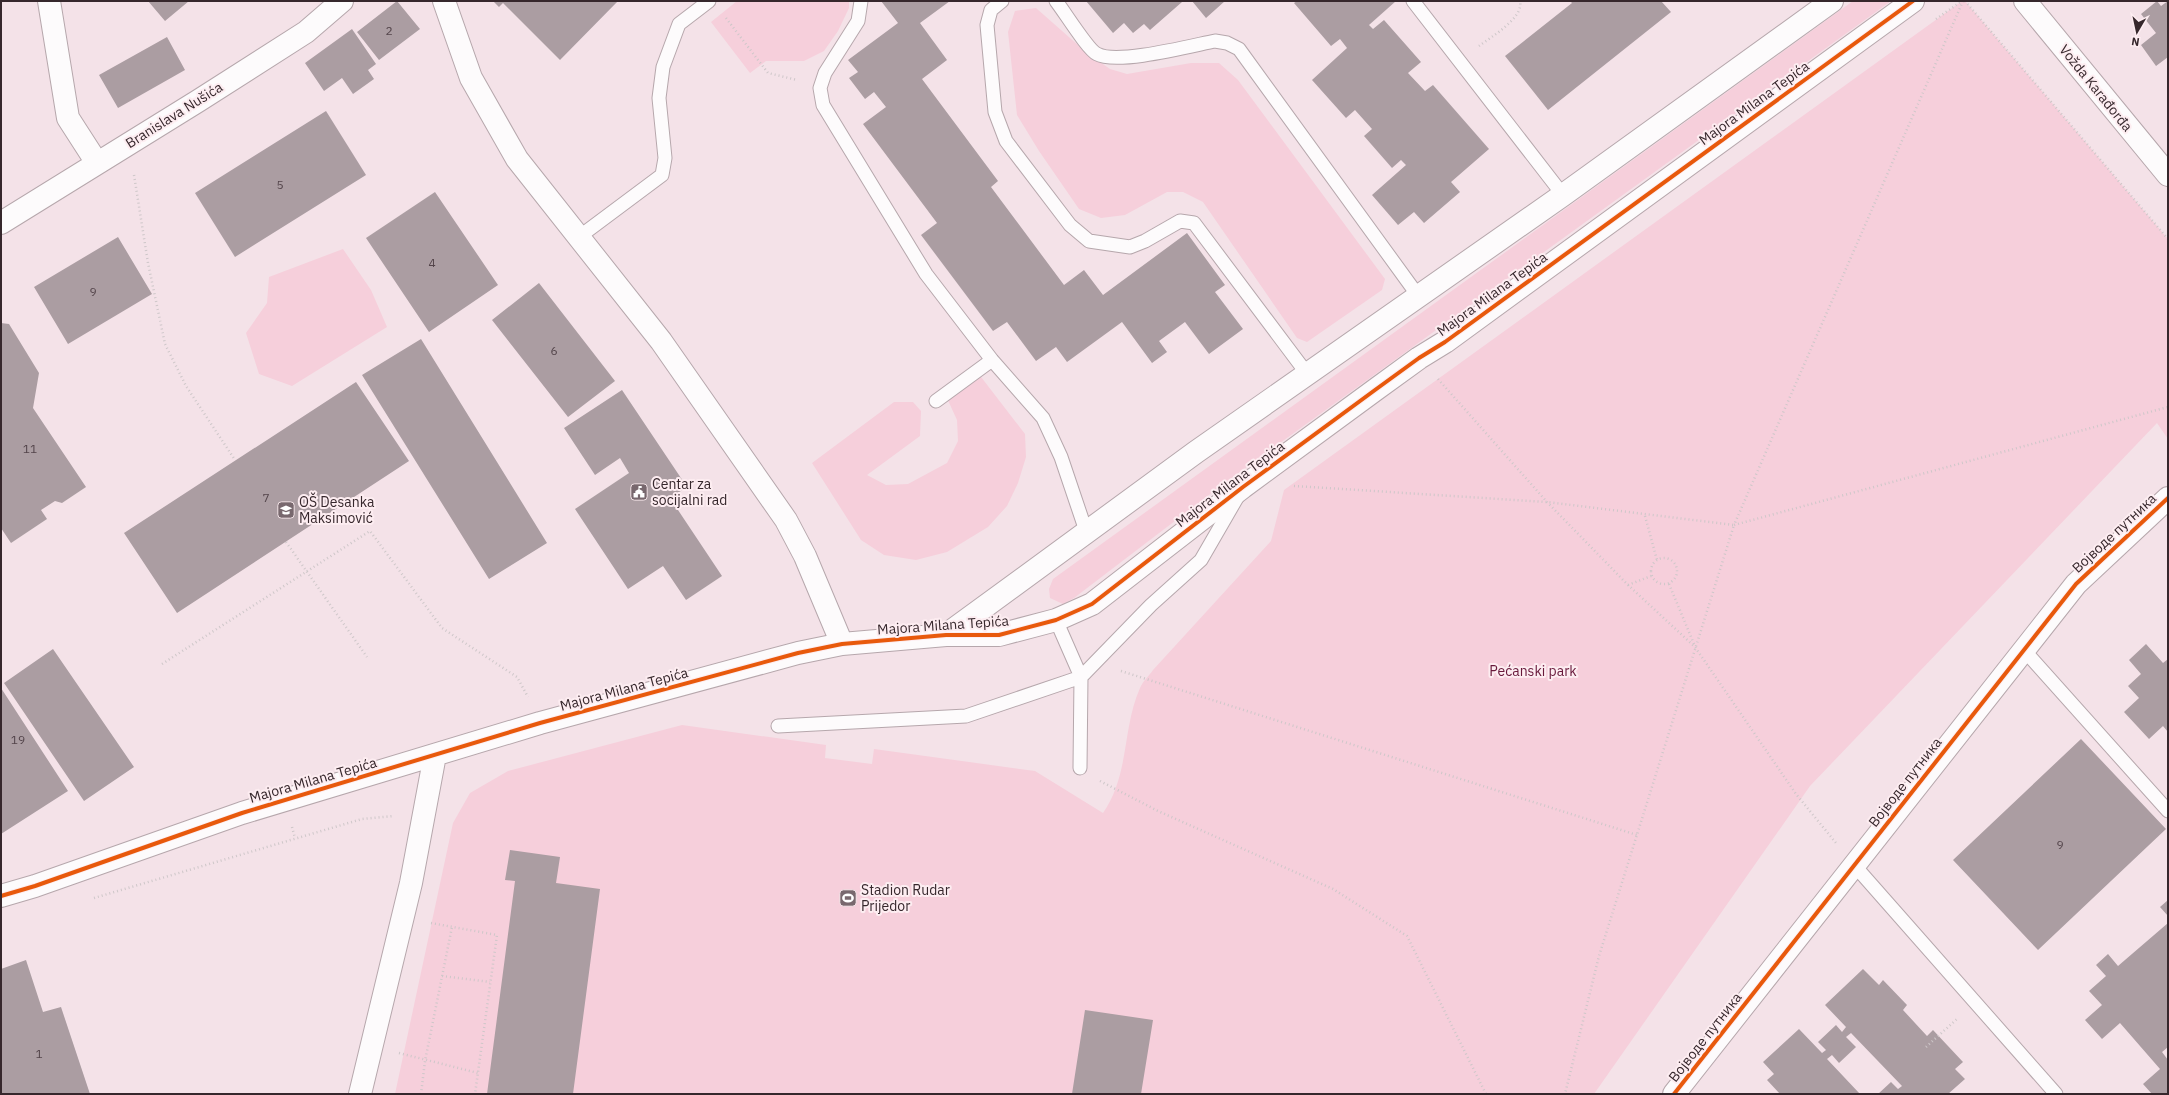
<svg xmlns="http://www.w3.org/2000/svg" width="2169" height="1095" viewBox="0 0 2169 1095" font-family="'IBM Plex Sans',sans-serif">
  <rect width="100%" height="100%" fill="#f4e2e8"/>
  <path fill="#f6cfdb" d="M 737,1 L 849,1 L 849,8 L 838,31 L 824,51 L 804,61 L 766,61 L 750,73 L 711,22 Z
    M 1853,1 L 1891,1 L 1222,485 L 1074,598 L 1063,604 L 1050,598 L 1049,589 L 1053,579 Z
    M 1962,1 L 1965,1 L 2168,239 L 2168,439 L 2157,423 L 1810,786 L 1594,1094 L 395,1094 L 453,823 L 470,793 L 508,771 L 682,725 L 826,745 L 825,758 L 872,764 L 874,749 L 1035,771 L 1103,813 C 1130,774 1122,728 1140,688 C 1143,681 1149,676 1153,670 L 1271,541 L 1284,490 Z
    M 1036,8 L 1087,53 L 1110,69 L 1127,74 L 1191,63 L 1219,63 L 1238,80 L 1385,279 L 1382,290 L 1307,342 L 1297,338 L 1203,202 L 1183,192 L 1167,192 L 1125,215 L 1101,218 L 1079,209 L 1039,151 L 1017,115 L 1008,32 L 1015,11 Z
    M 343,249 L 371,290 L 387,327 L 292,386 L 259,374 L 246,333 L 267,303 L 269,277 Z
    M 978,373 L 1025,434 L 1026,457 L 1018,483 L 1007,506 L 988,527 L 947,552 L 916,560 L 884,555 L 861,540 L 812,463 L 894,402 L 913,402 L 921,411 L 920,436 L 867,475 L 886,485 L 908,484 L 947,463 L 958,441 L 957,420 L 946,396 Z"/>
  <path fill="#ab9da2" d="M 148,1 L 189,1 L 165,21 Z
    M 397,1 L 420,29 L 379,60 L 357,32 Z
    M 493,1 L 618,1 L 560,60 L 503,3 L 499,7 Z
    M 881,1 L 950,1 L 920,23 L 947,60 L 922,79 L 998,181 L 991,187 L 1064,285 L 1084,270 L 1103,295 L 1187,233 L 1225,285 L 1215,292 L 1243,329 L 1209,354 L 1185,322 L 1159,341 L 1167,352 L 1152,363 L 1122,322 L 1067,362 L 1056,347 L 1036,361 L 1007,322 L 993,331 L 921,235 L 937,223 L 863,124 L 886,107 L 874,92 L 865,99 L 849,78 L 858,72 L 848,60 L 898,23 Z
    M 1086,1 L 1181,1 L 1182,2 L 1150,30 L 1144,24 L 1133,33 L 1124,23 L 1113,33 Z
    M 1192,1 L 1225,1 L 1206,18 Z
    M 1297,1 L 1396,1 L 1369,25 L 1373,29 L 1384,20 L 1421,62 L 1408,73 L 1425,91 L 1433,85 L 1489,149 L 1451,182 L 1460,192 L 1424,223 L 1414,212 L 1398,225 L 1372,195 L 1406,165 L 1401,160 L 1392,168 L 1364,136 L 1372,129 L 1355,110 L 1346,118 L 1312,80 L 1347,48 L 1340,39 L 1331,46 L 1294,3 Z
    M 1570,1 L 1661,1 L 1671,12 L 1548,110 L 1505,56 L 1572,3 Z
    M 2157,1 L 2161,6 L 2168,1 L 2168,57 L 2156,66 L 2141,45 L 2156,33 L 2141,14 Z
    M 352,29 L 376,64 L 368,70 L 374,79 L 353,94 L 342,78 L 324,91 L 305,63 Z
    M 167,37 L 185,70 L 118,108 L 99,75 Z
    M 326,111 L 366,175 L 235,257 L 195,193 Z
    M 435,192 L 498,285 L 429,332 L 366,238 Z
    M 118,237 L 152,294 L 68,344 L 34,287 Z
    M 539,283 L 615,381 L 568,417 L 492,320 Z
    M 1,323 L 9,324 L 39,373 L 33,408 L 86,487 L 62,503 L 55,501 L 41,510 L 47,519 L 11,543 L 1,528 Z
    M 421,339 L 547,543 L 489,579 L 362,375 Z
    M 356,382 L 409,461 L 177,613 L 124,533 Z
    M 622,390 L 687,487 L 670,498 L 722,576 L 686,600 L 663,566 L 628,589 L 575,509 L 629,473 L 620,458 L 595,475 L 564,428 Z
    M 2146,644 L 2163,663 L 2168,659 L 2168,732 L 2163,726 L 2149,739 L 2124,712 L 2139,698 L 2128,686 L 2141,674 L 2129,660 Z
    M 53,649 L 134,767 L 84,801 L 4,683 Z
    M 1,688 L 68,791 L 1,834 Z
    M 2081,739 L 2166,829 L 2038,950 L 1953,860 Z
    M 510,850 L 560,857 L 556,883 L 600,889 L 573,1094 L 487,1094 L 515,881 L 505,880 Z
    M 2168,900 L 2168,916 L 2160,907 Z
    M 2168,923 L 2168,1047 L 2162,1052 L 2168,1060 L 2168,1092 L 2166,1094 L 2152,1094 L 2143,1084 L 2160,1069 L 2120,1023 L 2102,1039 L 2085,1020 L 2102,1005 L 2089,991 L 2106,976 L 2096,965 L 2108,954 L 2118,966 Z
    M 26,960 L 43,1012 L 61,1007 L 90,1094 L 1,1094 L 1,969 Z
    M 1863,969 L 1879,985 L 1883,980 L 1907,1005 L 1903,1010 L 1927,1036 L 1933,1030 L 1963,1062 L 1955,1069 L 1965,1079 L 1948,1094 L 1878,1094 L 1891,1082 L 1898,1089 L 1902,1086 L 1851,1033 L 1846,1037 L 1856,1047 L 1839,1063 L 1832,1055 L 1827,1059 L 1860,1094 L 1780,1094 L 1767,1080 L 1774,1074 L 1763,1062 L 1799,1029 L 1822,1053 L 1826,1050 L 1818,1042 L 1836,1025 L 1842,1032 L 1846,1027 L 1825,1005 Z
    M 1085,1010 L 1153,1020 L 1141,1094 L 1072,1094 Z"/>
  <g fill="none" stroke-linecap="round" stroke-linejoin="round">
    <defs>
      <path id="service" d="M 861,1 L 858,21 L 825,73 L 820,88 L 823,105 L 926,274 L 992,360 L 1043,418 L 1061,457 L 1087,534
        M 1002,1 L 991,10 L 987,25 L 995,112 L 1006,141 L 1070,225 L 1089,241 L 1130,247 L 1145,241 L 1180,221 L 1194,223 L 1308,375
        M 1056,1 C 1064,11 1088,50 1097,54 C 1117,65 1190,46 1215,41 L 1227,43 L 1239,49 L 1419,297
        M 1413,1 L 1563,195
        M 579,237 L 662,175 L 665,158 L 659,98 L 663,67 L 679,24 L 709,1
        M 936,401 L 992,360
        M 1056,620 L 1081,677 L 1080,768
        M 2024,650 L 2168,811
        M 778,726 L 966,716 L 1081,677 L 1151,605 L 1201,560 L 1238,496
        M 1855,866 L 2056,1094"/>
      <path id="minor" d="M 49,1 L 68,118 L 97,163
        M 444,1 L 471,78 L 517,159 L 661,341 L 786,520 L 805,556 L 842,644
        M 2025,1 L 2168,175
        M 1,223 L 198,101 L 306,32 L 342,1
        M 946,635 L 1196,452 L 1563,195 L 1832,1
        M 1,896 L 35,886 L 242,813 L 540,723 L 798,653 L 842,644 L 946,635 L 999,635 L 1056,620 L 1092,604 L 1243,487 L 1375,390 L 1419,358 L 1445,342 L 1913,1
        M 360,1094 L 411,883 L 435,755"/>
      <path id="tertiary" d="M 1674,1094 L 2076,584 L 2168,498"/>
    </defs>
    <use href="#service" stroke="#b6a7ac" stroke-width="15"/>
    <use href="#minor" stroke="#b6a7ac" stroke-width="24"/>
    <use href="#tertiary" stroke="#b6a7ac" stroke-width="24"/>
    <path stroke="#cec7c9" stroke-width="2.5" stroke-dasharray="1 3" stroke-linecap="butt" d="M 1963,1 L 1734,525 L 2168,407
      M 1965,1 L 2168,239
      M 726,18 L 768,73 L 797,80
      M 1936,19 L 1962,1
      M 1479,46 C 1491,37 1524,18 1520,1
      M 134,175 L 148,263 L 165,344 L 186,386 L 235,460
      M 1438,379 L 1547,502 L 1628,585 L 1695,647 L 1796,794 L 1836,843
      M 1294,486 L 1547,502 L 1734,525 L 1599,956 L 1565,1094
      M 1645,516 L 1657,560
      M 286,542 L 367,657
      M1651 571a13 13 0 1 1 26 0a13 13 0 1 1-26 0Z
      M 1669,584 L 1694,644
      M 1628,585 L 1651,576
      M 162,664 L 370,531 L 442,628 L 517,677 L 528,697
      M 1121,671 L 1637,835
      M 1100,781 L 1158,811 L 1333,889 L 1407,936 L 1486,1094
      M 292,827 L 295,838
      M 94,898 L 362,819 L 394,816
      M 431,923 L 497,935 L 475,1094
      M 442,976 L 490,982
      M 1926,1047 L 1957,1019
      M 399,1053 L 478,1073
      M 421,1094 L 425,1061 L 452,927"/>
    <use href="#service" stroke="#fdfbfc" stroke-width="13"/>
    <use href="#minor" stroke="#fdfbfc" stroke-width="22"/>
    <use href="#tertiary" stroke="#fdfbfc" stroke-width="22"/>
    <defs>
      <path id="cycleway" d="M 1,896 L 35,886 L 242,813 L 540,723 L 798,653 L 842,644 L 946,635 L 999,635 L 1056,620 L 1092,604 L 1243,487 L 1375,390 L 1419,358 L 1445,342 L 1913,1
        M 1674,1094 L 2076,584 L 2168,498"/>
    </defs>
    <use href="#cycleway" stroke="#fdedf1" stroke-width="6"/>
    <use href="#cycleway" stroke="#e8590c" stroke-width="4"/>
  </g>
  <defs>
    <symbol id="civic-square" viewBox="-11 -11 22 22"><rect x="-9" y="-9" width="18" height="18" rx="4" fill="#78686e" stroke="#fdedf1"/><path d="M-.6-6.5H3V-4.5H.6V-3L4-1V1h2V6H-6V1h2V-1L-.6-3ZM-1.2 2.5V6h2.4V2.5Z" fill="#fff"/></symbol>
    <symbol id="school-square" viewBox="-11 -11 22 22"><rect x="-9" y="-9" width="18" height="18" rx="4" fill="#78686e" stroke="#fdedf1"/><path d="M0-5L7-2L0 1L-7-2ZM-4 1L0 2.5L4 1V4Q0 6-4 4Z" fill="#fff"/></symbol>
    <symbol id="stadium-square" viewBox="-11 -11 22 22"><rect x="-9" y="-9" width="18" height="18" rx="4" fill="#78686e" stroke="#fdedf1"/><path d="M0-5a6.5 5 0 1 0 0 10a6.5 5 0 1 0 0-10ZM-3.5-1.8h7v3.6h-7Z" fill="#fff"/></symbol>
  </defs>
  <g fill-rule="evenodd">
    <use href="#civic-square" x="629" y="482" width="20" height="20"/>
    <use href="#school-square" x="276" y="500" width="20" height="20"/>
    <use href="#stadium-square" x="838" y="888" width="20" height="20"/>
  </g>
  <g text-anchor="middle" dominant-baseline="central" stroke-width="4" stroke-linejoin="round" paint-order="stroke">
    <g font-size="12" fill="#53444a">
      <text x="389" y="30">2</text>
      <text x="280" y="184">5</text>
      <text x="432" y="262">4</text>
      <text x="93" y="291">9</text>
      <text x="554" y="350">6</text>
      <text x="30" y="448">11</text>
      <text x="266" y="497">7</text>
      <text x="18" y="739">19</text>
      <text x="2060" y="844">9</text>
      <text x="39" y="1053">1</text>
    </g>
    <g font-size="14" fill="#36272c" stroke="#fdedf1">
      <text transform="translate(2096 88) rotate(51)">Vožda Karađorđa</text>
      <text transform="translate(1754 103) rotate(-36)">Majora Milana Tepića</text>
      <text transform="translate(174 115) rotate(-32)">Branislava Nušića</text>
      <text transform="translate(1492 294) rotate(-36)">Majora Milana Tepića</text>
      <text transform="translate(1230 484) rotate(-37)">Majora Milana Tepića</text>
      <text transform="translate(2114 533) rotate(-43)">Војводе путника</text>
      <text transform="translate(943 625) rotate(-4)">Majora Milana Tepića</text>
      <text transform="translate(624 689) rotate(-15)">Majora Milana Tepića</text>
      <text transform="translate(313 780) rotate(-16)">Majora Milana Tepića</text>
      <text transform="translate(1905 782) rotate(-52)">Војводе путника</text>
      <text transform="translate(1705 1037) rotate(-52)">Војводе путника</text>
    </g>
    <g font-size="14" fill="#36272c" stroke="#fdedf1" text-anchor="start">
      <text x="652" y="484">Centar za<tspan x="652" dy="16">socijalni rad</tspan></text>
      <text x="299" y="502">OŠ Desanka<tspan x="299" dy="16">Maksimović</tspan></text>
      <text x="861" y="890">Stadion Rudar<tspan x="861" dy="16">Prijedor</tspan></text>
    </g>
    <g font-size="14" fill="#68193b" stroke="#fdedf1">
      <text x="1533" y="671">Pećanski park</text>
    </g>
  </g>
  <rect width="2169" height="1095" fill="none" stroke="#36272c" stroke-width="4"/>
  <g transform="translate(2137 32) rotate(189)" stroke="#fdedf1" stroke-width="3" paint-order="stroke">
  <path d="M0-3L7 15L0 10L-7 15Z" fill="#36272c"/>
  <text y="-6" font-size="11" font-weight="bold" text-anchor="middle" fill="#36272c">N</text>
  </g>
</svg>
